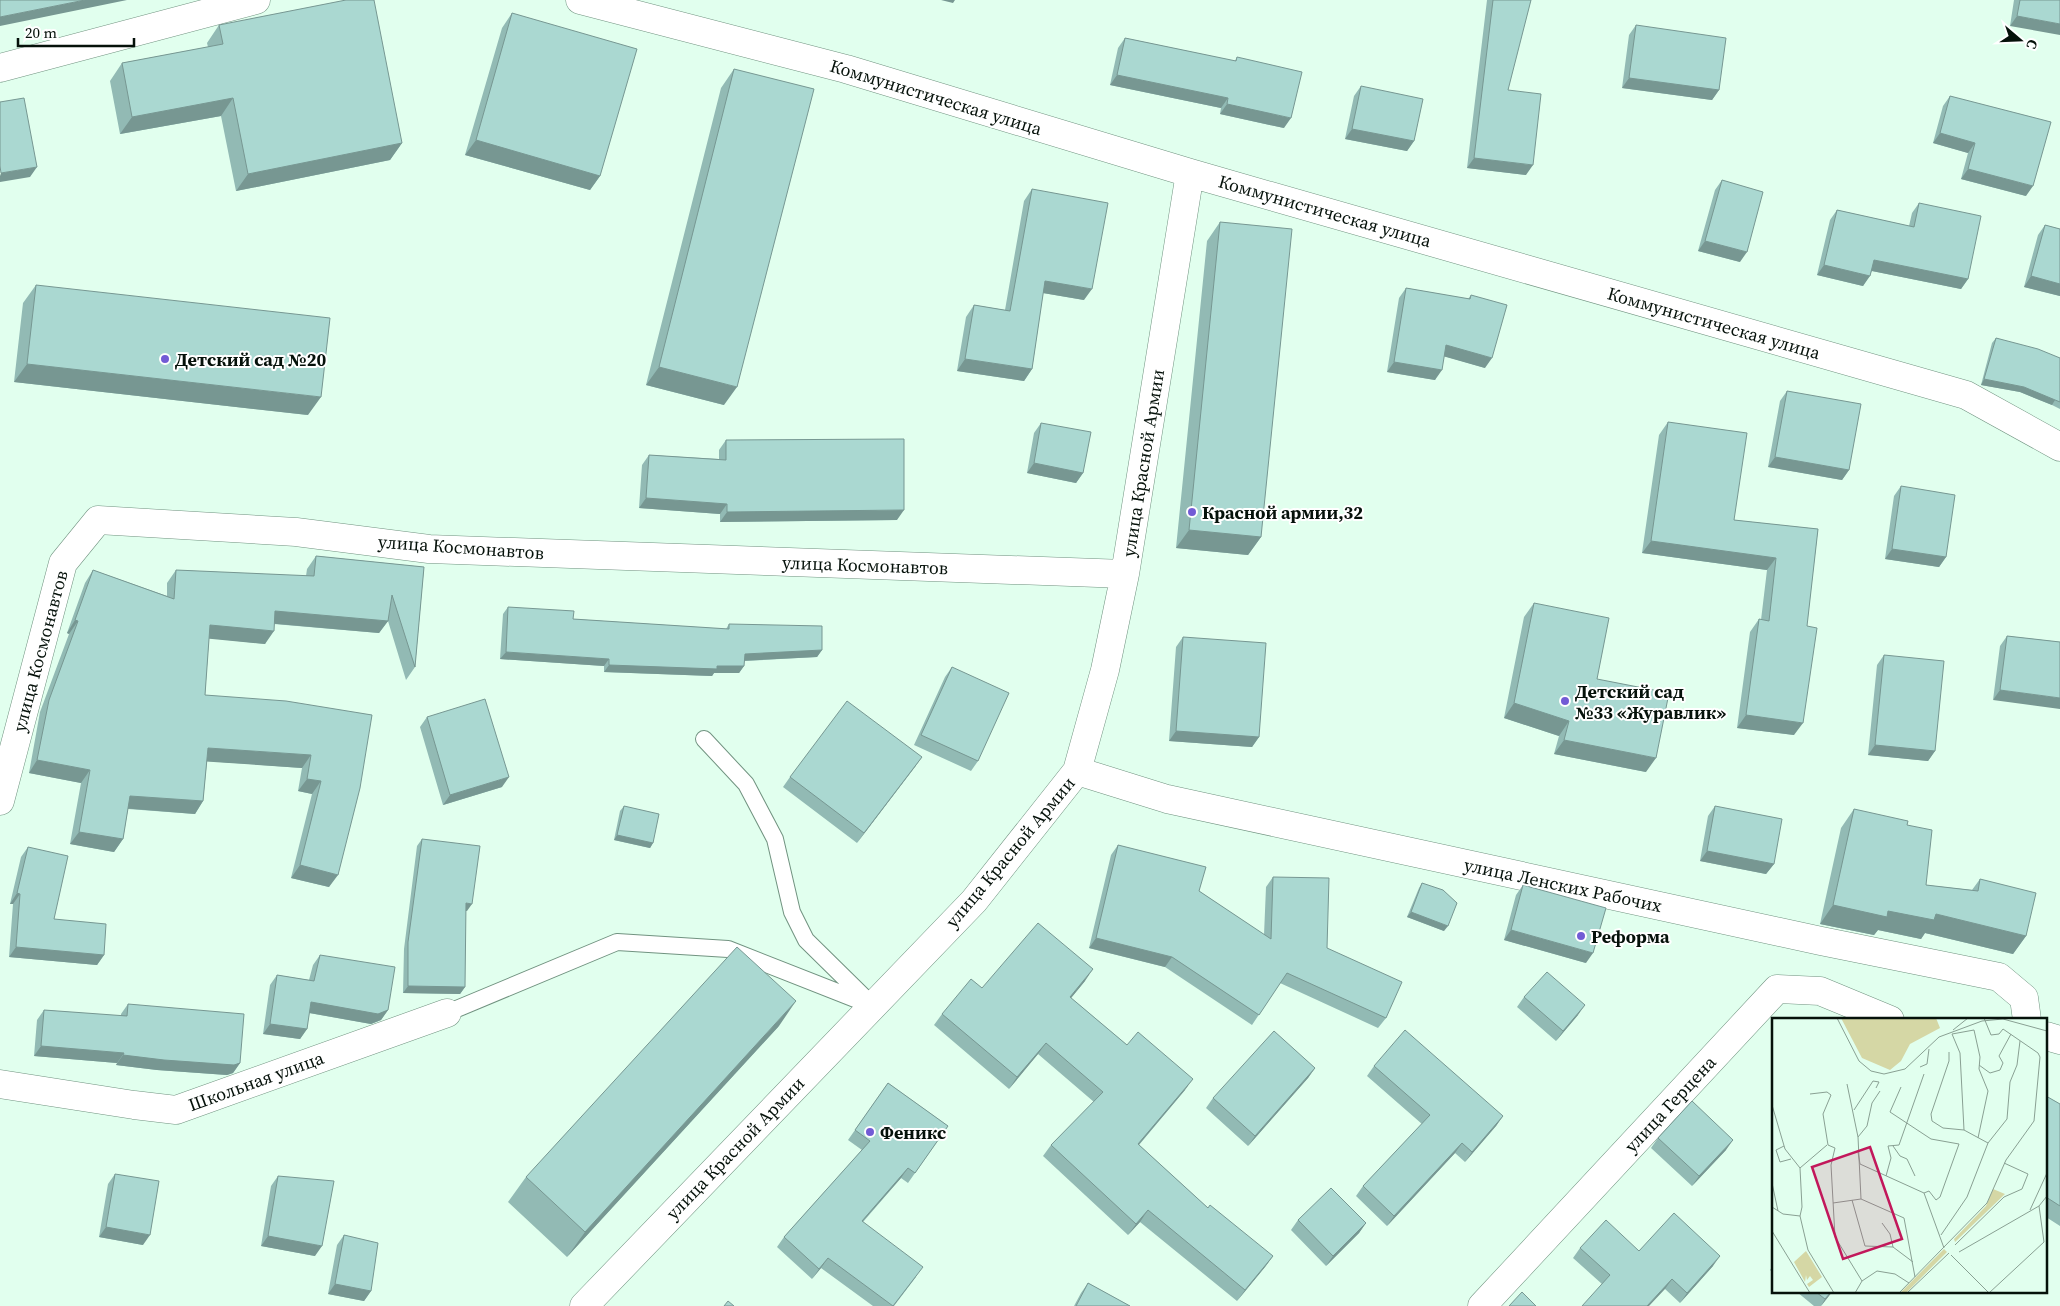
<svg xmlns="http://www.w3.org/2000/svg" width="2060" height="1306" viewBox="0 0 2060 1306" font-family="'Source Serif 4',serif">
  <rect width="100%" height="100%" fill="#e1ffee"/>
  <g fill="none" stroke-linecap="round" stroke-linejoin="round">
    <defs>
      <path id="service" d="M 704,739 L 746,784 L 775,839 L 792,912 L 806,940 L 868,1001
        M 447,1013 L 617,942 L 728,949 L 873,1006"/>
      <path id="minor" d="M 580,0 L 846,69 L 1190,173 L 1966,395 L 2060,447
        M 0,68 L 256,0
        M 1077,771 L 1167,799 L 1821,941 L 1999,977 L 2024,998 L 2027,1020
        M 0,801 L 63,563 L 98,520 L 296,532 L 429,549 L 1125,574
        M 2046,1036 L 2060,1040
        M 0,1084 L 134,1105 L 176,1110 L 447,1013
        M 584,1306 L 974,901 L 1077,771 L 1105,670 L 1125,574 L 1190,173
        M 1482,1306 L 1777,989 L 1820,991 L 1890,1020"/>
    </defs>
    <use href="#service" stroke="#719380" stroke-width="18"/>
    <use href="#minor" stroke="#719380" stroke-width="29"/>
    <use href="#service" stroke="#fff" stroke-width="16"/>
    <use href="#minor" stroke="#fff" stroke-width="28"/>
  </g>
  <path fill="#92bab4" d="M 1487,0 L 1493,0 L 1508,90 L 1526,175 L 1467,168 Z
    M 2014,0 L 2060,0 L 2010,26 Z
    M 512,13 L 600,176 L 590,190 L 465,155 L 502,28 Z
    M 219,25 L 402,143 L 390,160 L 236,191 L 221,116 L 120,134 L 110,81 L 122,63 L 208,47 L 207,43 Z
    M 1636,25 L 1719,90 L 1712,100 L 1622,88 L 1629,35 Z
    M 1125,38 L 1235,61 L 1237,57 L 1284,128 L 1220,114 L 1221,108 L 1110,85 L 1118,48 Z
    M 734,69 L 724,405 L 646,385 L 721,88 Z
    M 1361,86 L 1414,141 L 1407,151 L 1345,139 L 1354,96 Z
    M 1950,96 L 2026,196 L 1961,179 L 1968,153 L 1933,143 L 1943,106 Z
    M 1722,180 L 1740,262 L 1698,251 L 1715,190 Z
    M 1032,189 L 1084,300 L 1043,293 L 1032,369 L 1024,381 L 957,371 L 966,317 L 974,305 L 1005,310 L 1024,201 Z
    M 1919,203 L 1968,279 L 1961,289 L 1872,271 L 1863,286 L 1817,275 L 1830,220 L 1837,210 L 1909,226 L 1912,213 Z
    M 1220,222 L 1261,537 L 1248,555 L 1176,548 L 1207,241 Z
    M 2045,225 L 2060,229 L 2060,296 L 2024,287 L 2038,235 Z
    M 36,285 L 308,415 L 14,382 L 23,303 Z
    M 1406,288 L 1468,299 L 1471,295 L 1485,368 L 1444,356 L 1435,380 L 1387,372 L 1399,298 Z
    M 1996,338 L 2060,358 L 2060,409 L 2052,405 L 2020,392 L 1981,385 L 1992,343 Z
    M 1787,391 L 1849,470 L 1842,480 L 1768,467 L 1780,401 Z
    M 1668,422 L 1734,520 L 1818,529 L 1794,735 L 1737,728 L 1750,632 L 1759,619 L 1761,620 L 1767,570 L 1642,553 L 1659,435 Z
    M 1041,423 L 1083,473 L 1076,483 L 1027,473 L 1034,433 Z
    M 726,440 L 897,520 L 720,522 L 720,514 L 639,508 L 642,465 L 649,455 L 719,459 L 719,450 Z
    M 1901,486 L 1946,557 L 1939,567 L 1885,559 L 1894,496 Z
    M 316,556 L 424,567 L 415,667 L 406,680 L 388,621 L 379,633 L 274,624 L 265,644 L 209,638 L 205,695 L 372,715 L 329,887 L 291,878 L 312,794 L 298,791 L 302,768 L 207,761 L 203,801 L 195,814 L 128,809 L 123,839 L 114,852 L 70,844 L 81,783 L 29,773 L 40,712 L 69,634 L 67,633 L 85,583 L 93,570 L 167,596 L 167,583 L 176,570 L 306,576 L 307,569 Z
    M 1534,603 L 1597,679 L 1646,772 L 1554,754 L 1559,736 L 1504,718 L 1524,617 Z
    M 508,607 L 573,619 L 726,629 L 729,624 L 822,650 L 817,657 L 744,661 L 744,666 L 739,673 L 714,673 L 712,676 L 604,672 L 604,666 L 500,659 L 503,614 Z
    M 2007,636 L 2060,642 L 1993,700 L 2000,646 Z
    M 1183,637 L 1259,737 L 1252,747 L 1169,741 L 1176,647 Z
    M 1884,655 L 1935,751 L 1928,761 L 1868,755 L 1877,665 Z
    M 952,667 L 978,761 L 971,771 L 914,745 L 945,677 Z
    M 427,717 L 502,787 L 443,805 L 420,727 Z
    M 922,757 L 857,843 L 783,787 L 790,777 Z
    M 624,806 L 653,843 L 650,848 L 614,840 L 620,811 Z
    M 1715,806 L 1774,864 L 1766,874 L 1700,861 L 1708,816 Z
    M 1854,809 L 1907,825 L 1926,885 L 1972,890 L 1980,879 L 2026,936 L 2013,954 L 1925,933 L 1921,939 L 1878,930 L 1874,935 L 1820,924 L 1841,828 Z
    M 422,839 L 467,911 L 465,911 L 465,987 L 460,994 L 403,993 L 404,949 L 417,846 Z
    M 1118,845 L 1199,891 L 1264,935 L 1266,887 L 1273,877 L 1327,948 L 1386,1018 L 1378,1028 L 1280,983 L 1252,1025 L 1165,967 L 1089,948 L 1111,855 Z
    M 28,847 L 54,919 L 104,955 L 97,965 L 9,957 L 13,904 L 10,904 L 21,857 Z
    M 1422,883 L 1444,931 L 1407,917 L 1419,888 Z
    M 1523,885 L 1586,963 L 1504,940 L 1516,895 Z
    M 320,955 L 388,1010 L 381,1020 L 371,1024 L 309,1013 L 307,1029 L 300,1039 L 263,1034 L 270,985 L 277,975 L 309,980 L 313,965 Z
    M 1085,981 L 1071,998 L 1127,1045 L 1185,1090 L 1139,1145 L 1208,1208 L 1273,1256 L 1265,1267 L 1237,1301 L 1140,1222 L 1128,1235 L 1043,1156 L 1051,1145 L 1094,1102 L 1038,1054 L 1009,1089 L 934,1025 L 942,1014 L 982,988 Z
    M 1524,997 L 1578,1015 L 1556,1041 L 1517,1007 Z
    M 128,1004 L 240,1063 L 233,1073 L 227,1075 L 157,1070 L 116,1065 L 117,1063 L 34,1056 L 37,1020 L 44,1010 L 121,1016 L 121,1014 Z
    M 779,1026 L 567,1257 L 508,1202 L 526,1177 Z
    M 1374,1066 L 1503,1116 L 1496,1126 L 1465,1162 L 1455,1153 L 1387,1226 L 1356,1196 L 1363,1186 L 1422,1124 L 1367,1076 Z
    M 1315,1068 L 1308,1078 L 1248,1146 L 1206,1108 L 1213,1098 Z
    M 888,1083 L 948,1126 L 908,1183 L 901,1178 L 863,1222 L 916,1277 L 894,1306 L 873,1306 L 821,1268 L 812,1279 L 777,1247 L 784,1237 L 862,1150 L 848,1140 Z
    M 2046,1096 L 2060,1104 L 2060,1226 L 2046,1217 Z
    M 1658,1138 L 1726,1150 L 1692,1186 L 1651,1148 Z
    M 115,1174 L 143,1245 L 99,1237 L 108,1184 Z
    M 278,1176 L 315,1256 L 261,1246 L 271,1186 Z
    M 1298,1220 L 1366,1223 L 1359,1233 L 1326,1266 L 1291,1230 Z
    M 344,1235 L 371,1291 L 364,1301 L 328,1294 L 337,1245 Z
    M 1580,1248 L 1639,1251 L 1713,1266 L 1680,1303 L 1665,1289 L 1602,1284 L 1573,1258 Z
    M 1774,1264 L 1774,1274 L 1770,1270 Z
    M 1088,1283 L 1130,1306 L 1074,1306 L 1081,1293 Z
    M 1797,1292 L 1832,1292 L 1821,1306 L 1814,1306 Z"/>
  <path fill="#779792" d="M 85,0 L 127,0 L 0,26 L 0,17 Z
    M 941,0 L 955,0 L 953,3 Z
    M 2017,16 L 2060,24 L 2060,35 L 2010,26 Z
    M 1117,75 L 1228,98 L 1221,108 L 1110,85 Z
    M 1629,78 L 1719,90 L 1712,100 L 1622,88 Z
    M 233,98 L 221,116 L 120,134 L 132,117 Z
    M 1227,104 L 1291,118 L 1284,128 L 1220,114 Z
    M 1352,129 L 1414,141 L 1407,151 L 1345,139 Z
    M 1940,133 L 1975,143 L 1968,153 L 1933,143 Z
    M 476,140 L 600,176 L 590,190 L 465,155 Z
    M 402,143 L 390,160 L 236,191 L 248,174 Z
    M 1474,158 L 1533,165 L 1526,175 L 1467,168 Z
    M 37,167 L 30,177 L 0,182 L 0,176 L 1,173 Z
    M 1968,169 L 2033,186 L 2026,196 L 1961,179 Z
    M 1705,241 L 1747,252 L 1740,262 L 1698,251 Z
    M 1874,260 L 1968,279 L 1961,289 L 1867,270 Z
    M 1824,265 L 1870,276 L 1863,286 L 1817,275 Z
    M 2031,276 L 2060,284 L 2060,296 L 2024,287 Z
    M 1045,281 L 1092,289 L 1084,300 L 1037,292 Z
    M 1446,345 L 1492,358 L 1485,368 L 1439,355 Z
    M 965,359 L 1032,369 L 1024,381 L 957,371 Z
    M 1394,362 L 1442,370 L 1435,380 L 1387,372 Z
    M 27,364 L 321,397 L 308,415 L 14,382 Z
    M 659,367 L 737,387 L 724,405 L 646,385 Z
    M 1984,379 L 2024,387 L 2055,400 L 2052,405 L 2020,392 L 1981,385 Z
    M 1775,457 L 1849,470 L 1842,480 L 1768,467 Z
    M 1034,463 L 1083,473 L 1076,483 L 1027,473 Z
    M 646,498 L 727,504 L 720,514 L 639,508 Z
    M 904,510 L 897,520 L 720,522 L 727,512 Z
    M 1189,530 L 1261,537 L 1248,555 L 1176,548 Z
    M 1651,541 L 1776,558 L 1767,570 L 1642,553 Z
    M 1892,549 L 1946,557 L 1939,567 L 1885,559 Z
    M 275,611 L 388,621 L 379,633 L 266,623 Z
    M 75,620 L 78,621 L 69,634 L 67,633 Z
    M 210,625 L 274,631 L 265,644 L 202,638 Z
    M 822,650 L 817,657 L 740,661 L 745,654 Z
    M 506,652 L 609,659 L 604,666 L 500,659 Z
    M 609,665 L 717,666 L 744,666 L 739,673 L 714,673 L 712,676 L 604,672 Z
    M 2000,690 L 2060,698 L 2060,709 L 1993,700 Z
    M 1514,703 L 1569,721 L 1559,736 L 1504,718 Z
    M 1746,715 L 1803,723 L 1794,735 L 1737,728 Z
    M 1176,731 L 1259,737 L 1252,747 L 1169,741 Z
    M 1564,740 L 1656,758 L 1646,772 L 1554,754 Z
    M 1875,745 L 1935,751 L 1928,761 L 1868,755 Z
    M 208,748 L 311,755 L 302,768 L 199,761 Z
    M 922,757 L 915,767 L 857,843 L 864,833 Z
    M 37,760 L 90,770 L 81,783 L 29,773 Z
    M 509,777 L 502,787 L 443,805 L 450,795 Z
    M 307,779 L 321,781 L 312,794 L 298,791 Z
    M 130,796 L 203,801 L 195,814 L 121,808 Z
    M 79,832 L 123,839 L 114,852 L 70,844 Z
    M 617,835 L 653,843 L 650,848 L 614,840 Z
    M 1707,851 L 1774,864 L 1766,874 L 1700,861 Z
    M 300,865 L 338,875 L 329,887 L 291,878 Z
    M 17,893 L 20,894 L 13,904 L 10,904 Z
    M 466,903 L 472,904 L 467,911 L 461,910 Z
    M 1833,905 L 1888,911 L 1936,914 L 2026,936 L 2013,954 L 1925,933 L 1921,939 L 1878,930 L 1874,935 L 1820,924 Z
    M 1411,912 L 1448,926 L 1444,931 L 1407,917 Z
    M 1511,930 L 1593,953 L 1586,963 L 1504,940 Z
    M 1096,938 L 1172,957 L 1165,967 L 1089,948 Z
    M 16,947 L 104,955 L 97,965 L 9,957 Z
    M 1093,969 L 1085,981 L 1062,1009 L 1070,997 Z
    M 408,986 L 465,987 L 460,994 L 403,993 Z
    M 796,1001 L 779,1026 L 567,1257 L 585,1232 Z
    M 311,1002 L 388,1010 L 381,1020 L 371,1024 L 304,1012 Z
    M 1585,1005 L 1578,1015 L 1556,1041 L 1563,1031 Z
    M 270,1024 L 307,1029 L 300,1039 L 263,1034 Z
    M 1046,1043 L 1038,1054 L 1009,1089 L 1017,1077 Z
    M 41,1046 L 124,1053 L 117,1063 L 34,1056 Z
    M 123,1055 L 240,1063 L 233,1073 L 227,1075 L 157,1070 L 116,1065 Z
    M 1315,1068 L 1308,1078 L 1248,1146 L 1255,1136 Z
    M 1193,1079 L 1185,1090 L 1130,1155 L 1138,1144 Z
    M 1503,1116 L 1496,1126 L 1465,1162 L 1472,1152 Z
    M 1733,1140 L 1726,1150 L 1692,1186 L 1699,1176 Z
    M 1462,1143 L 1455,1153 L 1387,1226 L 1394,1216 Z
    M 908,1168 L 901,1178 L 854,1231 L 862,1221 Z
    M 1148,1210 L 1140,1222 L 1128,1235 L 1136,1224 Z
    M 1366,1223 L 1359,1233 L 1326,1266 L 1333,1256 Z
    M 106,1227 L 150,1235 L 143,1245 L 99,1237 Z
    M 268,1236 L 322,1246 L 315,1256 L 261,1246 Z
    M 1273,1256 L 1265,1267 L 1237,1301 L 1245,1290 Z
    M 1720,1256 L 1713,1266 L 1680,1303 L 1687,1293 Z
    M 828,1258 L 821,1268 L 812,1279 L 819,1269 Z
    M 1672,1279 L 1665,1289 L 1649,1306 L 1647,1306 Z
    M 335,1284 L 371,1291 L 364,1301 L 328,1294 Z
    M 1831,1292 L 1832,1292 L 1821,1306 L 1825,1299 Z"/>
  <path fill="#aad8d1" stroke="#779792" d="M 0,0 L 85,0 L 0,17 Z
    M 346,0 L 374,0 L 402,143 L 248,174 L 233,98 L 132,117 L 122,63 L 223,44 L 219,25 Z
    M 1493,0 L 1531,0 L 1508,90 L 1541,94 L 1533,165 L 1474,158 Z
    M 2020,0 L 2060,0 L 2060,24 L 2017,16 Z
    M 512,13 L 637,49 L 600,176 L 476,140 Z
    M 1636,25 L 1726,38 L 1719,90 L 1629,78 Z
    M 1125,38 L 1236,61 L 1237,57 L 1302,72 L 1291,118 L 1227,104 L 1228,98 L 1117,75 Z
    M 734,69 L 814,89 L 737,387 L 659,367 Z
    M 1361,86 L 1423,99 L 1414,141 L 1352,129 Z
    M 1950,96 L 2051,122 L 2033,186 L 1968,169 L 1975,143 L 1940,133 Z
    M 24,98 L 37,167 L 1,173 L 0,166 L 0,102 Z
    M 1722,180 L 1763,192 L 1747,252 L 1705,241 Z
    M 1032,189 L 1108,203 L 1092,289 L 1045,281 L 1032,369 L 965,359 L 974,305 L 1010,311 Z
    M 1919,203 L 1981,216 L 1968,279 L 1874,260 L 1870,276 L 1824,265 L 1837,210 L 1914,227 Z
    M 1220,222 L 1292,229 L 1261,537 L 1189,530 Z
    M 2045,225 L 2060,229 L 2060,284 L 2031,276 Z
    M 36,285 L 330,318 L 321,397 L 27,364 Z
    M 1406,288 L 1470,299 L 1471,295 L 1507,305 L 1492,358 L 1446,345 L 1442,370 L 1394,362 Z
    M 1996,338 L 2038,349 L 2060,358 L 2060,402 L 2024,387 L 1984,379 Z
    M 1787,391 L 1861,404 L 1849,470 L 1775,457 Z
    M 1668,422 L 1747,433 L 1734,520 L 1818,529 L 1807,626 L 1817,628 L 1803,723 L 1746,715 L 1759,619 L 1769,621 L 1776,558 L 1651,541 Z
    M 1041,423 L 1091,432 L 1083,473 L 1034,463 Z
    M 904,439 L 904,510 L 727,512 L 727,504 L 646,498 L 649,455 L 726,460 L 726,440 Z
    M 1901,486 L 1955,495 L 1946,557 L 1892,549 Z
    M 316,556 L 424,567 L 415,667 L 392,595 L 388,621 L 275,611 L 274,631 L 210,625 L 205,695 L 286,701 L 372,715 L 360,788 L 338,875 L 300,865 L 321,781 L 307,779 L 311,755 L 208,748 L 203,801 L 130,796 L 123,839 L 79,832 L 90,770 L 37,760 L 49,700 L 78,621 L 75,620 L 93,570 L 174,599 L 176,570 L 314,576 Z
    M 1534,603 L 1609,618 L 1597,679 L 1669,693 L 1656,758 L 1564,740 L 1569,721 L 1514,703 Z
    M 508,607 L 574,611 L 573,619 L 729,629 L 729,624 L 822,626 L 822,650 L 745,654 L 744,666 L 717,666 L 717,669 L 609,665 L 609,659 L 506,652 Z
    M 2007,636 L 2060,642 L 2060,698 L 2000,690 Z
    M 1183,637 L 1266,643 L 1259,737 L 1176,731 Z
    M 1884,655 L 1944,661 L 1935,751 L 1875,745 Z
    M 952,667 L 1009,693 L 978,761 L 921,735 Z
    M 485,699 L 509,777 L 450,795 L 427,717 Z
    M 847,701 L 922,757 L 864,833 L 790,777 Z
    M 624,806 L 659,814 L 653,843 L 617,835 Z
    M 1715,806 L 1782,819 L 1774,864 L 1707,851 Z
    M 1854,809 L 1908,821 L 1907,825 L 1932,830 L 1926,885 L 1978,891 L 1980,879 L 2036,893 L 2026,936 L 1936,914 L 1934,920 L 1888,911 L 1887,917 L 1833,905 Z
    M 422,839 L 480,846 L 472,904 L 466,903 L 465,987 L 408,986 L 408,942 Z
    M 1118,845 L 1206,867 L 1199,891 L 1271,939 L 1273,877 L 1329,878 L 1327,948 L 1402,982 L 1386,1018 L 1287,973 L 1259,1015 L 1172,957 L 1096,938 Z
    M 28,847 L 68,856 L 54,919 L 106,924 L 104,955 L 16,947 L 20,894 L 17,893 Z
    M 1422,883 L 1443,890 L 1457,903 L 1448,926 L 1411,912 Z
    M 1523,885 L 1606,908 L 1593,953 L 1511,930 Z
    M 1038,923 L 1093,969 L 1070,997 L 1127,1045 L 1138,1032 L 1193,1079 L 1138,1144 L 1208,1208 L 1210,1205 L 1273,1256 L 1245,1290 L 1148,1210 L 1136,1224 L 1051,1145 L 1103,1092 L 1046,1043 L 1017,1077 L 942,1014 L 971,979 L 982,988 Z
    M 737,947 L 796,1001 L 585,1232 L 526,1177 Z
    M 320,955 L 395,967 L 388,1010 L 378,1014 L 311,1002 L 307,1029 L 270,1024 L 277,975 L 314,981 Z
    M 1547,972 L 1585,1005 L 1563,1031 L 1524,997 Z
    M 128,1004 L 244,1014 L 240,1063 L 234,1065 L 164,1060 L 123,1055 L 124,1053 L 41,1046 L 44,1010 L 127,1016 Z
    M 1405,1030 L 1503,1116 L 1472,1152 L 1462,1143 L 1394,1216 L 1363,1186 L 1430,1115 L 1374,1066 Z
    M 1274,1031 L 1315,1068 L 1255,1136 L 1213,1098 Z
    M 888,1083 L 948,1126 L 915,1173 L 908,1168 L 862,1221 L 923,1267 L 893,1306 L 828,1258 L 819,1269 L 784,1237 L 870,1141 L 855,1130 Z
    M 2046,1096 L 2060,1104 L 2060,1206 L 2046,1197 Z
    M 1692,1101 L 1733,1140 L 1699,1176 L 1658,1138 Z
    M 115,1174 L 159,1181 L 150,1235 L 106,1227 Z
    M 278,1176 L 334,1181 L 322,1246 L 268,1236 Z
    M 1331,1188 L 1366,1223 L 1333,1256 L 1298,1220 Z
    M 1674,1213 L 1720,1256 L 1687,1293 L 1672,1279 L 1647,1306 L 1582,1306 L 1610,1275 L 1580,1248 L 1606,1220 L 1639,1251 Z
    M 344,1235 L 378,1243 L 371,1291 L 335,1284 Z
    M 1088,1283 L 1130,1306 L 1076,1306 Z
    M 1522,1292 L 1536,1306 L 1509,1306 Z
    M 1816,1292 L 1831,1292 L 1825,1299 Z
    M 728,1301 L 734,1306 L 724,1306 Z"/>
  <g fill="#725bd5" stroke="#fff" stroke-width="2">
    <circle cx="165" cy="359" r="5"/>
    <circle cx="1192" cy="512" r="5"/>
    <circle cx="1565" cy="701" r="5"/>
    <circle cx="1581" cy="936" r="5"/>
    <circle cx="870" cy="1132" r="5"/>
  </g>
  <g text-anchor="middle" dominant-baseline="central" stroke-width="4" stroke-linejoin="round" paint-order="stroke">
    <g font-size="18" fill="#05110a" stroke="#fff">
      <text transform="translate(936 97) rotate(17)">Коммунистическая улица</text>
      <text transform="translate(1325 211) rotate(16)">Коммунистическая улица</text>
      <text transform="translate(1714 323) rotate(16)">Коммунистическая улица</text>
      <text transform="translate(1143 463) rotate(-81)">улица Красной Армии</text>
      <text transform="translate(461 547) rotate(4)">улица Космонавтов</text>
      <text transform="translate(865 565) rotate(2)">улица Космонавтов</text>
      <text transform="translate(40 651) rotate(-75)">улица Космонавтов</text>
      <text transform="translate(1010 852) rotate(-50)">улица Красной Армии</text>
      <text transform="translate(1563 885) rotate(12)">улица Ленских Рабочих</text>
      <text transform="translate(256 1081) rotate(-20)">Школьная улица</text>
      <text transform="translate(1670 1104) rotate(-47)">улица Герцена</text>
      <text transform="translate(735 1148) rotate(-46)">улица Красной Армии</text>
    </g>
    <g font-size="18" font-weight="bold" fill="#05110a" stroke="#fff" text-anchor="start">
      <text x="175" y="359">Детский сад №20</text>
      <text x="1202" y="512">Красной армии,32</text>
      <text x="1575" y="691">Детский сад<tspan x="1575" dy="21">№33 «Журавлик»</tspan></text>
      <text x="1591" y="936">Реформа</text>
      <text x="880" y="1132">Феникс</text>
    </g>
  </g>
  <g transform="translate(1772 1018)">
    <rect width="275" height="275" fill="#e1ffee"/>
    <path d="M 69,0 L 164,0 L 168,10 L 138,26 L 129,43 L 118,52 L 90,40 ZM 221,171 L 233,176 L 183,224 L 182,221 L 214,188 ZM 172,231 L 175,234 L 134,275 L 128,275 ZM 34,233 L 50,259 L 37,269 L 35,266 L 41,262 L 38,258 L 35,262 L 34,257 L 33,264 L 22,244 Z" fill="#d5d7a5"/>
    <path fill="none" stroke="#89a093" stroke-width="1" d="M 65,0 L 87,43 L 99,53 L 112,56 L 133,51 L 167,19 L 210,3 L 231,1 L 275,13M 212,0 L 219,17 L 227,16 L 231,11 L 266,35M 181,12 L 196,0M 177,34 L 177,43 L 159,96 L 160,103 L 171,110 L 192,112 L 216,125M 207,47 L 218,55 L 228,52 L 231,45 L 227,38 L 239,16M 148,49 L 155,46 L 157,31M 75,66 L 86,119 L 89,181M 129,69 L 118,94 L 159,121 L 187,126 L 168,179 L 164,182 L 157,173 L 152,175M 38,76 L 55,74 L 59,77 L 51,96 L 56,127M 0,87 L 13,131 L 28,150M 82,92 L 101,63 L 107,64 L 104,70M 192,112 L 188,35 L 180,16 L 202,12 L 208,39 L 207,51 L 216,73 L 206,120M 86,119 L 95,108 L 100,85 L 108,73M 56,127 L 63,130 L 59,147 L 63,219 L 90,263M 12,128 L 4,132 L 8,144 L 19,141M 121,128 L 128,138 L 135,141 L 143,158M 86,134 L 88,146 L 152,175M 28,150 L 55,127M 114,158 L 119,140 L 116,128 L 127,127 L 152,56M 0,165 L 6,193M 152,175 L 172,230M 80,182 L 93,228 L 121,229M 61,185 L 89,181 L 132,200 L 143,259M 0,189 L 11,196 L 28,198 L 36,232 L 62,275M 258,192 L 275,155M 28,198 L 30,189 L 28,150M 110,205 L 118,216 L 121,229 L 141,244M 0,213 L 38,275M 169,217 L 195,179 L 216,125 L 235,101 L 238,64 L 245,47 L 248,23M 183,227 L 232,179 L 250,171 L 256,156 L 232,145M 187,234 L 267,188M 179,237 L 217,275M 83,275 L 90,263 L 105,253 L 123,256 L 137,265M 127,275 L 215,185 L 234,142 L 262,103 L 268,39 L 266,35M 135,275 L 177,235M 217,275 L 272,224 L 267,188 L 275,178"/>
    <path fill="#c2185b" fill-opacity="0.15" stroke="#c2185b" stroke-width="2.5" d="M 98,129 L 130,221 L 71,241 L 40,149 Z"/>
    <rect width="275" height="275" fill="none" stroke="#05110a" stroke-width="2.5"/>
  </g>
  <g transform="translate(2020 40) rotate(109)" stroke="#ffffff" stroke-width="4" paint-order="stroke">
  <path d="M0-4L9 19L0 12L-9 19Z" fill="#05110a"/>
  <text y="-8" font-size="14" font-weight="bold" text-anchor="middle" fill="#05110a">С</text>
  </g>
  <path d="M18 38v8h116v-8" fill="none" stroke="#05110a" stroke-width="2.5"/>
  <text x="25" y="38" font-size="15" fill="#05110a" stroke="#ffffff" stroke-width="4" paint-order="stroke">20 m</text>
</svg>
